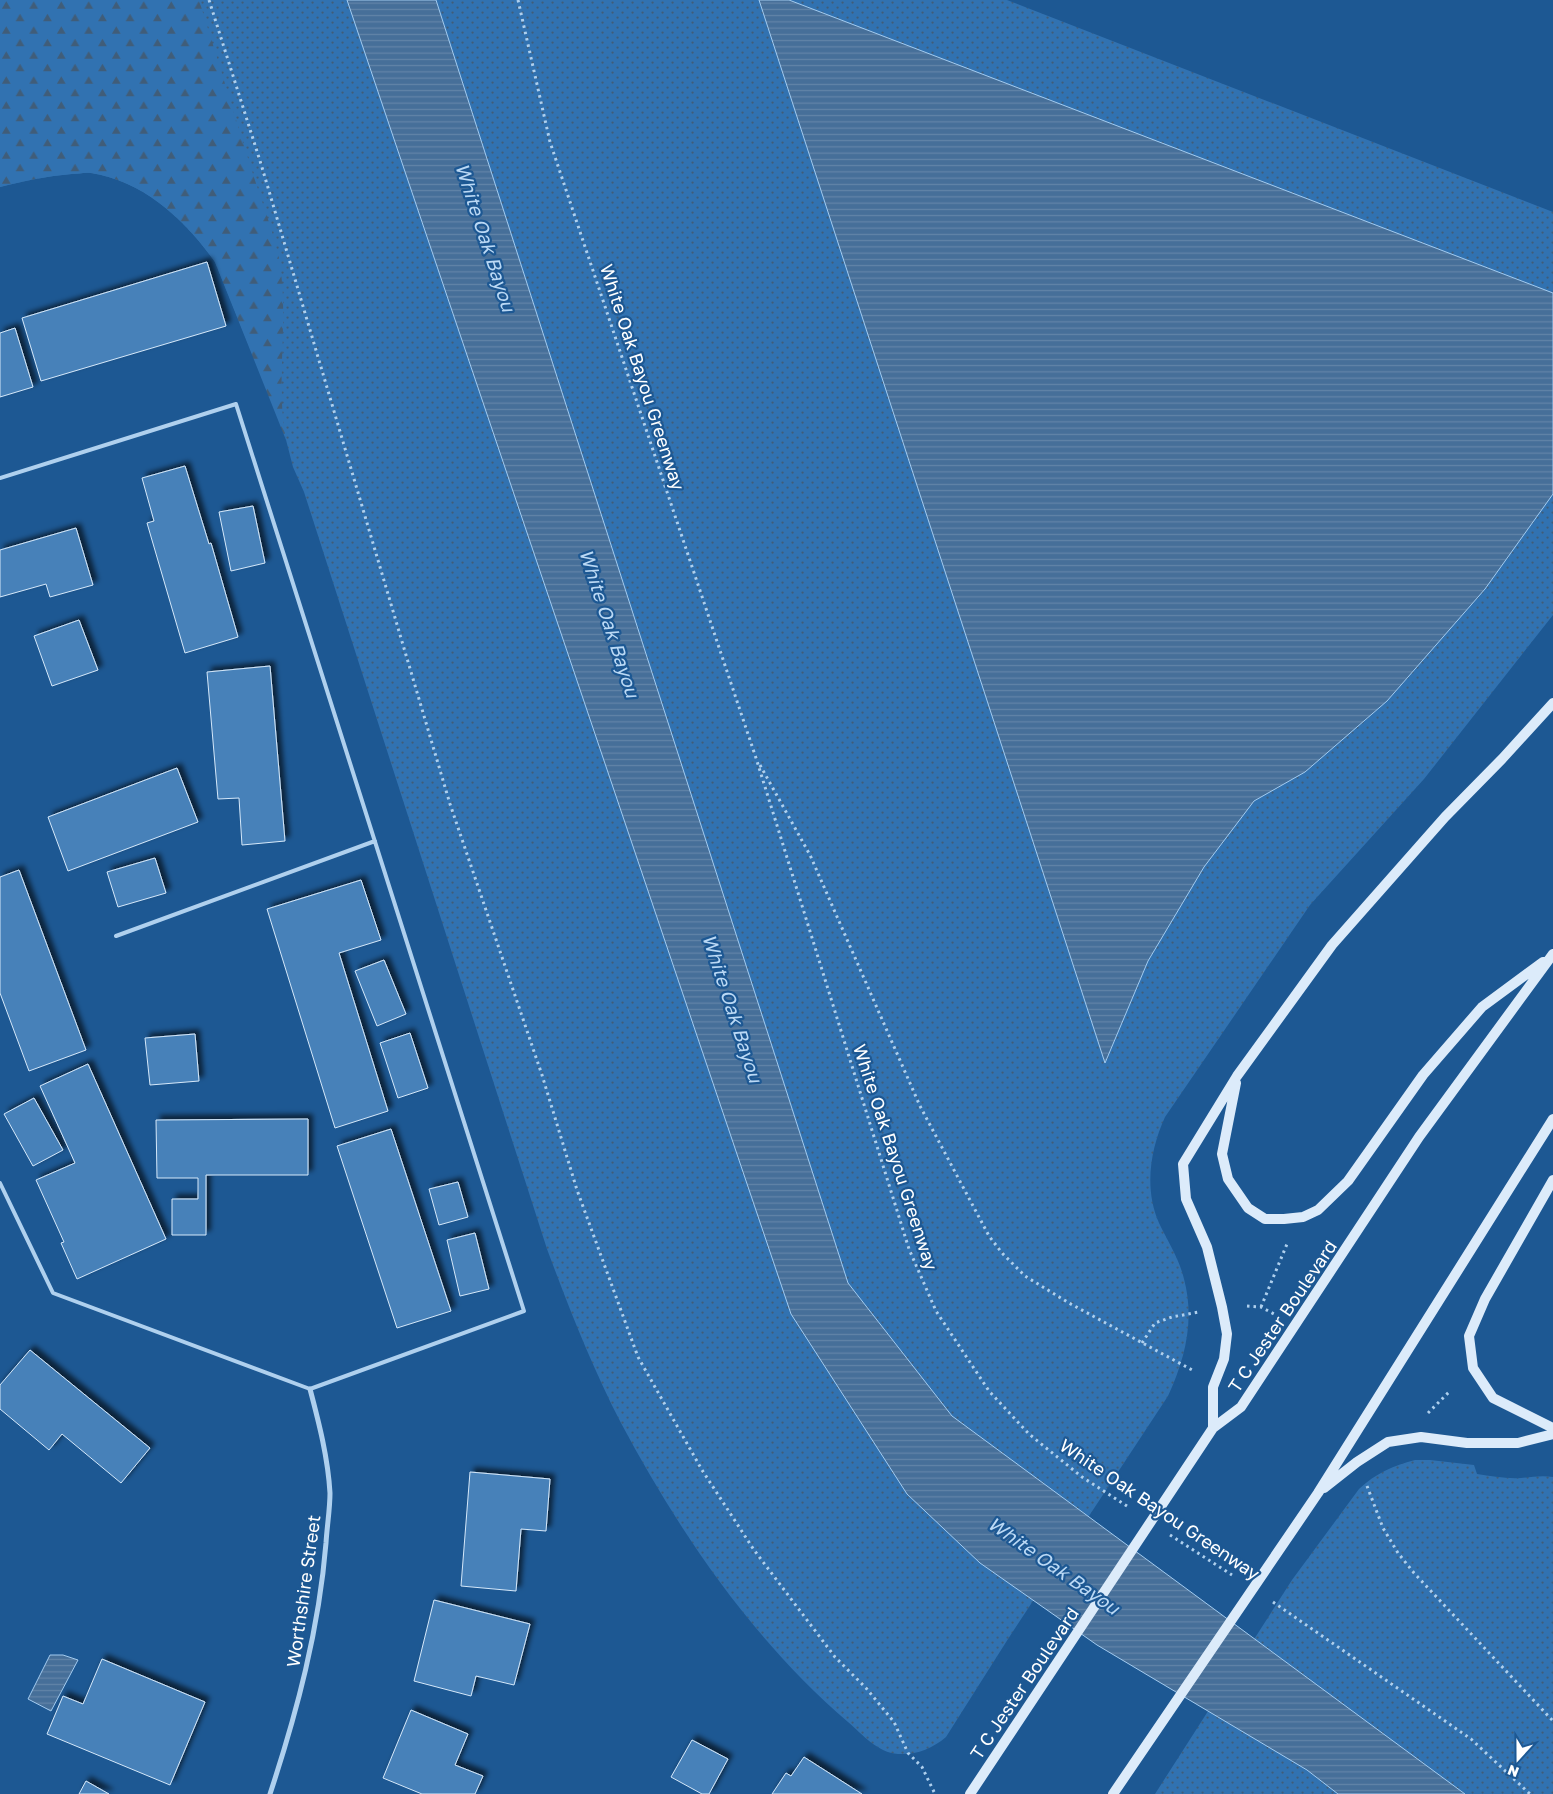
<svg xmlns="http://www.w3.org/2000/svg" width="1553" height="1794" viewBox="0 0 1553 1794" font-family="'Golos Text',sans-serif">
  <defs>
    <pattern id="green-dots" width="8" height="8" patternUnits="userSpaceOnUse" patternTransform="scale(1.25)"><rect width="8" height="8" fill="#3172b1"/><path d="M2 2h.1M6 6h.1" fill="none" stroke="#405d79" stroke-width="1.8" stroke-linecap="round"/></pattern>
    <pattern id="forest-firs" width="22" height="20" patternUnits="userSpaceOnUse" patternTransform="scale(1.25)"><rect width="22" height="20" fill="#3172b1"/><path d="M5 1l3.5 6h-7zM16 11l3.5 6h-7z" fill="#405d79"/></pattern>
    <pattern id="water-rules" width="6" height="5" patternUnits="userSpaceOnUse" patternTransform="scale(1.25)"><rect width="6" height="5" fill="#466f99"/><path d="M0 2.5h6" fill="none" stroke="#6285a8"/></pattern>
    <filter id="shadow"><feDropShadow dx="4.5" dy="-4.5" stdDeviation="2.5" flood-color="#0009"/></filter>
  </defs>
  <rect width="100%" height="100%" fill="#1d5893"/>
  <path fill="url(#green-dots)" d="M 0,0 L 1007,0 L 1553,212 L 1553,615 L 1424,779 L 1310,905 L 1165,1117 C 1150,1150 1144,1189 1159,1223 C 1168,1242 1179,1258 1184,1279 C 1195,1320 1185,1359 1168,1396 L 1008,1639 L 946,1737 C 932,1749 916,1755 898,1754 C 878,1753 862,1734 848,1722 C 753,1641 679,1532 621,1423 C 592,1367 569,1308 547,1249 L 304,492 L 293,467 L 284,432 L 215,262 C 186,221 144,181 91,173 C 85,172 78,174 72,174 C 47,176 24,181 0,187 Z
    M 1415,1460 L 1430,1460 L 1474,1465 L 1477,1474 C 1492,1476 1506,1479 1521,1478 C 1532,1477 1542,1475 1553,1477 L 1553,1794 L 1155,1794 L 1292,1580 L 1359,1489 C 1376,1473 1393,1466 1415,1460 Z"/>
  <path fill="url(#forest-firs)" d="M 0,0 L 199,0 C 217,57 234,114 252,171 C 261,200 275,235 280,265 C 289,323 275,382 286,440 L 215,262 C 186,221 144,181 91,173 C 85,172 78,174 71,174 C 47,176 24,181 0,187 Z"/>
  <path fill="url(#water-rules)" stroke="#a2cbf0" d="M 347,0 L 436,0 L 848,1283 L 952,1416 L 1465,1794 L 1338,1794 L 1307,1770 L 1097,1645 L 980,1563 L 907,1494 L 791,1314 Z
    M 759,0 L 789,0 L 1553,293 L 1553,494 L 1485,589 L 1387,701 L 1305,772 L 1254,801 L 1204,867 L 1148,961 L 1105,1063 Z
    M 50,1655 L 63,1655 L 78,1660 L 51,1711 L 28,1699 Z"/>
  <path fill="#4681b9" stroke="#d5e8fa" filter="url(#shadow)" d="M 207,262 L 226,326 L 41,381 L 22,318 Z
    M 15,328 L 33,387 L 0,397 L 0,333 Z
    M 185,466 L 209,544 L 211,543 L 238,637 L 185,653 L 147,523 L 154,521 L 142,478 Z
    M 253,506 L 265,563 L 231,571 L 219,512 Z
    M 76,528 L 93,585 L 50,597 L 46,584 L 0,597 L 0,550 Z
    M 79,620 L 98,670 L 52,686 L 34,636 Z
    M 270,666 L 285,841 L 242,845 L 239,798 L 218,799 L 207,672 Z
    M 177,768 L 198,822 L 68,871 L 48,817 Z
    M 155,858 L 166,893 L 118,907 L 107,872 Z
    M 19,870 L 86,1050 L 29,1071 L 0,993 L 0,877 Z
    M 361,880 L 381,940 L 339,953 L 388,1111 L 335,1128 L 267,909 Z
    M 384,960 L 406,1014 L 377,1026 L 355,971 Z
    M 410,1033 L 428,1088 L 398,1098 L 380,1043 Z
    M 195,1034 L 199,1081 L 150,1085 L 145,1038 Z
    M 88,1064 L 166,1239 L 77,1279 L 61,1243 L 64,1242 L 36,1180 L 75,1163 L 40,1086 Z
    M 34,1098 L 63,1150 L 33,1166 L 4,1114 Z
    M 308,1119 L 308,1175 L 206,1175 L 206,1235 L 172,1235 L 172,1199 L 198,1199 L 198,1178 L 157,1178 L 156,1120 Z
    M 391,1129 L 451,1311 L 397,1328 L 337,1146 Z
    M 458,1182 L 468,1217 L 439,1225 L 429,1189 Z
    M 475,1233 L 489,1289 L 460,1296 L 447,1240 Z
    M 30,1350 L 150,1448 L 121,1483 L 62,1434 L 49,1450 L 0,1409 L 0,1385 Z
    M 470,1472 L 550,1479 L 546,1531 L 521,1529 L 516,1591 L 461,1586 Z
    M 434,1600 L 530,1624 L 514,1685 L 476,1676 L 471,1696 L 414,1681 Z
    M 102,1659 L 205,1702 L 170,1785 L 47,1734 L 63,1696 L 83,1704 Z
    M 411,1710 L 468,1734 L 455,1765 L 483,1776 L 475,1794 L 422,1794 L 383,1778 Z
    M 692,1740 L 728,1759 L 709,1794 L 702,1794 L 671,1777 Z
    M 804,1757 L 862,1794 L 772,1794 L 786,1773 L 791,1776 Z
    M 86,1781 L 109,1794 L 79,1794 Z"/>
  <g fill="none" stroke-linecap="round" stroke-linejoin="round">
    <path stroke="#afd0ee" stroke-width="3" stroke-dasharray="2.5 4" stroke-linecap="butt" d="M 209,0 L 261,164 L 450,804 L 542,1075 L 577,1190 L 638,1357 L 702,1470 L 754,1550 L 835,1657 L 866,1688 L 894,1722 L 908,1753 L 922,1767 L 935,1794
      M 518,0 L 550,142 L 756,758 L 909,1249 L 936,1311 L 989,1391 L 1029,1434 L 1082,1477 L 1130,1508
      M 760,765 L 810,855 L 920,1106 L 989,1236 L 1002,1253 L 1025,1276 L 1069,1303 L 1194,1371
      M 1247,1306 L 1261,1307 L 1274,1314
      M 1261,1307 L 1287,1244
      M 1142,1343 L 1155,1323 L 1172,1317 L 1199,1312
      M 1428,1413 L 1449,1392
      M 1367,1486 L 1383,1528 L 1398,1553 L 1414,1573 L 1553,1721
      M 1170,1535 L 1232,1575
      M 1273,1602 L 1471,1739 L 1530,1794"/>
    <path stroke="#afd0ee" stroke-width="4" d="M 0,478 L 236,404 L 524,1311 L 310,1389 L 53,1293 L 0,1183
      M 116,936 L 375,841"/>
    <path stroke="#afd0ee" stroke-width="5" d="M 270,1794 C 297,1712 319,1629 326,1543 C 327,1526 330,1509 330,1493 C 328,1458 319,1423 310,1389"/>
    <path stroke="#dcebfa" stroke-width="10" d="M 1236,1083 L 1222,1154 L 1228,1179 L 1248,1208 L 1265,1219 L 1284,1219 L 1303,1217 L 1318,1210 L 1348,1181 L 1423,1075 L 1482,1007 L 1543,962
      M 1553,1180 L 1485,1299 L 1469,1336 L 1473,1368 L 1493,1398 L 1553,1428
      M 1213,1428 L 1213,1387 L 1224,1359 L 1227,1334 L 1222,1307 L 1207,1247 L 1186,1199 L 1183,1164 L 1237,1076 L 1332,945 L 1445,817 L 1502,759 L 1553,703
      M 1324,1488 L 1357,1462 L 1388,1442 L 1421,1437 L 1467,1443 L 1518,1443 L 1553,1434
      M 970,1794 L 1213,1428 L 1241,1407 L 1419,1137 L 1553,954
      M 1113,1794 L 1318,1493 L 1553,1119"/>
  </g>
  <g text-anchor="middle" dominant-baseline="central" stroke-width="4.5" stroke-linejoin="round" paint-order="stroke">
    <g font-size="18" fill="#fff" stroke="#1d5893">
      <text transform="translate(643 377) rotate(72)">White Oak Bayou Greenway</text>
      <text transform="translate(896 1157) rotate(72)">White Oak Bayou Greenway</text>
      <text transform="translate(1282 1316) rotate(-56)">T C Jester Boulevard</text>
      <text transform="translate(1160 1509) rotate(34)">White Oak Bayou Greenway</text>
      <text transform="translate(303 1591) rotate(-82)">Worthshire Street</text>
      <text transform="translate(1024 1683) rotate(-56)">T C Jester Boulevard</text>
    </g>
    <g font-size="19" font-style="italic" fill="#bbd9f5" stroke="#1d5893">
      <text transform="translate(486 237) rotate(72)">White Oak Bayou</text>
      <text transform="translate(610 623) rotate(72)">White Oak Bayou</text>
      <text transform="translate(733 1008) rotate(72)">White Oak Bayou</text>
      <text transform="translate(1054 1565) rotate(35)">White Oak Bayou</text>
    </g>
  </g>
  <g transform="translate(1518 1759) rotate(201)" stroke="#1d5893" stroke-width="4" paint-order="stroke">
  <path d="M0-4L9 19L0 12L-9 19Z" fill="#ffffff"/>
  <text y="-8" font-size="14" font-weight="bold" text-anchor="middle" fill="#ffffff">N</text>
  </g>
</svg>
